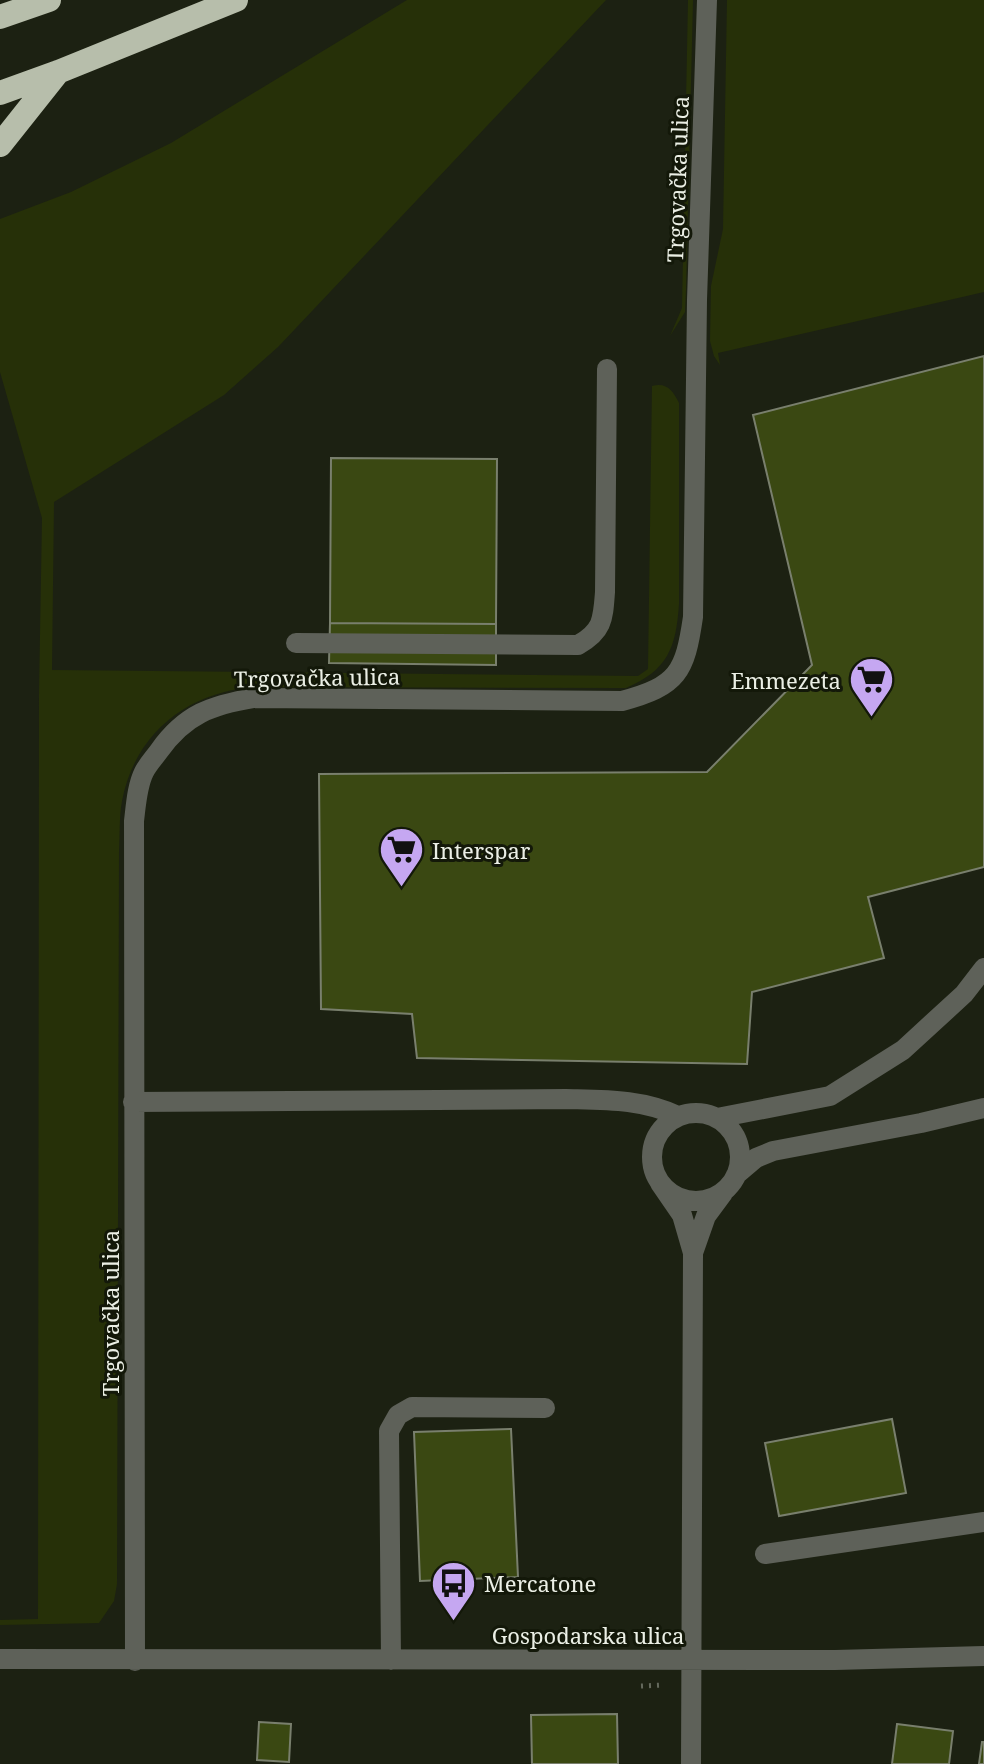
<svg xmlns="http://www.w3.org/2000/svg" width="984" height="1764" viewBox="0 0 984 1764" font-family="'Noto Serif',serif">
  <rect width="100%" height="100%" fill="#1c2112"/>
  <path fill="#263008" d="M 407,0 L 606,0 L 278,347 L 224,395 L 54,502 L 52,670 L 638,676 L 648,669 L 652,386 C 667,382 673,391 679,403 L 679,604 C 676,648 668,670 626,688 L 253,687 C 187,693 135,733 122,801 C 119,817 120,835 119,851 L 117,1584 L 114,1601 L 99,1623 L 0,1625 L 0,1620 L 38,1619 L 39,694 L 42,518 L 0,372 L 0,219 L 71,192 L 171,143 Z
    M 688,0 L 693,0 L 686,290 L 685,312 L 670,336 L 682,308 Z
    M 727,0 L 984,0 L 984,292 L 718,353 L 720,365 L 714,356 L 710,341 L 711,286 L 723,229 Z"/>
  <path fill="#3a4812" stroke="#797f6d" stroke-width="2" d="M 984,356 L 984,867 L 868,897 L 884,958 L 752,992 L 747,1064 L 417,1058 L 412,1014 L 321,1009 L 319,774 L 707,772 L 812,665 L 753,415 Z
    M 331,458 L 497,459 L 496,624 L 330,623 Z
    M 330,623 L 496,624 L 496,665 L 329,663 Z
    M 892,1419 L 906,1493 L 779,1516 L 765,1443 Z
    M 511,1429 L 518,1577 L 420,1581 L 414,1432 Z
    M 617,1714 L 618,1764 L 532,1764 L 531,1715 Z
    M 259,1722 L 291,1724 L 289,1762 L 257,1760 Z
    M 897,1724 L 953,1731 L 949,1764 L 892,1764 Z
    M 982,1742 L 984,1742 L 984,1764 L 979,1764 Z"/>
  <g fill="none" stroke-linecap="round" stroke-linejoin="round">
    <path stroke="#64695c" stroke-width="5" stroke-dasharray="2 6" stroke-linecap="butt" d="M 641,1686 L 663,1685"/>
    <path stroke="#5e6159" stroke-width="20" d="M 296,643 L 578,645 C 603,631 603,619 605,592 L 607,369
      M 133,1102 L 566,1099 C 605,1100 642,1099 678,1116
      M652 1157a44 44 0 1 1 88 0a44 44 0 1 1-88 0Z
      M 717,1118 L 830,1096 L 903,1050 L 964,994 L 984,968
      M 736,1175 L 756,1158 L 773,1151 L 921,1123 L 984,1108
      M 660,1183 L 682,1215 L 693,1253 L 691,1764
      M 693,1253 L 706,1216 L 723,1193
      M 765,1554 L 984,1522
      M 0,1659 L 835,1660 L 984,1656
      M 391,1660 L 389,1431 L 398,1415 L 412,1407 L 545,1408
      M 135,1661 L 134,821 C 136,805 137,786 144,772 C 148,764 154,758 159,751 C 185,714 212,705 254,698 L 622,701 C 678,686 685,672 693,617 L 697,300 L 707,0"/>
    <path stroke="#b7beab" stroke-width="24" d="M 0,17 L 49,0
      M 0,93 L 58,72 L 236,0
      M 0,145 L 58,72"/>
  </g>
  <defs>
    <symbol id="supermarket-pin" viewBox="-11 -11 22 30"><path d="M0 17L-7.5 6A9.5 9.5 0 1 1 7.5 6Z" fill="#c5a7f1" stroke="#131809"/><path d="M-6-5.5h2.5l.6 2H6L4.5 2H-2.5L-4.4-4H-6ZM-1.5 3.2a1.3 1.3 0 1 0 .1 0ZM3 3.2a1.3 1.3 0 1 0 .1 0Z" fill="#111"/></symbol>
    <symbol id="bus-pin" viewBox="-11 -11 22 30"><path d="M0 17L-7.5 6A9.5 9.5 0 1 1 7.5 6Z" fill="#c5a7f1" stroke="#131809"/><path d="M-5-6H5V4H4V6H2V4H-2V6H-4V4H-5ZM-3.5-4V0h7V-4ZM-3.5 1.2v1.5H-2V1.2ZM2 1.2v1.5H3.5V1.2Z" fill="#111"/></symbol>
  </defs>
  <g fill-rule="evenodd">
    <use href="#supermarket-pin" x="846" y="654" width="51" height="69"/>
    <use href="#supermarket-pin" x="376" y="824" width="51" height="69"/>
    <use href="#bus-pin" x="428" y="1558" width="51" height="69"/>
  </g>
  <g text-anchor="middle" dominant-baseline="central" stroke-width="6" stroke-linejoin="round" paint-order="stroke">
    <g font-size="22" fill="#ebefe5" stroke="#131809">
      <text transform="translate(677 179) rotate(-88)">Trgovačka ulica</text>
      <text transform="translate(317 677) rotate(-1)">Trgovačka ulica</text>
      <text transform="translate(110 1313) rotate(-90)">Trgovačka ulica</text>
      <text x="588" y="1635">Gospodarska ulica</text>
    </g>
    <g font-size="22" fill="#ebefe5" stroke="#131809" text-anchor="start">
      <text x="841" y="680" text-anchor="end">Emmezeta</text>
      <text x="432" y="850">Interspar</text>
      <text x="484" y="1583">Mercatone</text>
    </g>
  </g>
</svg>
